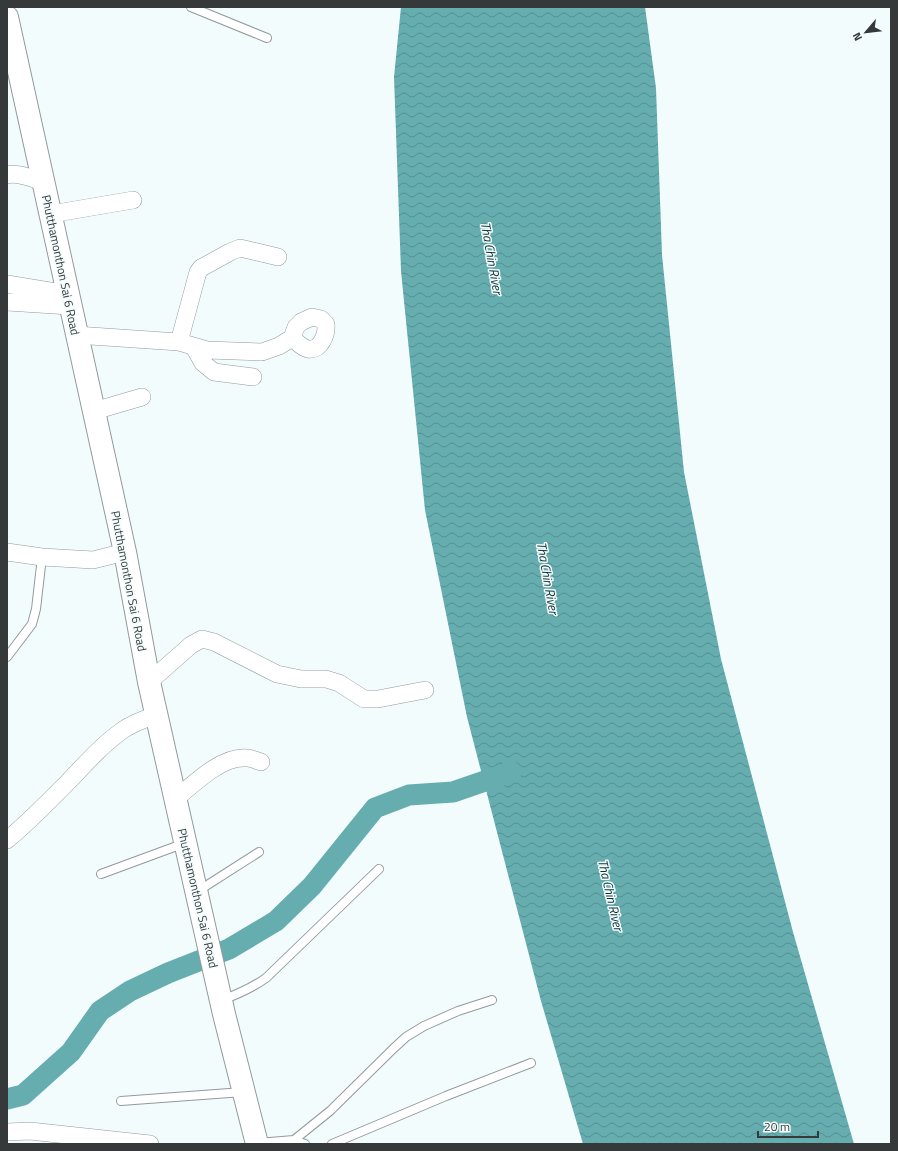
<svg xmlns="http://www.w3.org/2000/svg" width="898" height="1151" viewBox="0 0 898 1151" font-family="'Titillium Web',sans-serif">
  <defs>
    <pattern id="water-waves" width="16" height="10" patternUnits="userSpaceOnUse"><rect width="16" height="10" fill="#66adb0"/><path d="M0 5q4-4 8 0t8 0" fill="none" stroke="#558e90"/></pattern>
  </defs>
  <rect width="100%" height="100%" fill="#f3fcfc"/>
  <path fill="url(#water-waves)" d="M 401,7 L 645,7 L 656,88 L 662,255 L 684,472 L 721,659 L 793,932 L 854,1144 L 583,1144 L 541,1001 L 467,717 L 425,510 L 401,271 L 394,77 Z"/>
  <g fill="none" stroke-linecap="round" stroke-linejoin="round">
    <path stroke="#66adb0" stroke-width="21" d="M 7,1099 L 23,1095 L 71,1052 L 100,1011 L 130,991 L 168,973 L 229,949 L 276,921 L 312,886 L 375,808 L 409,795 L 453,792 L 511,772"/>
    <defs>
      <path id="service" d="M 191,7 L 267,38
        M 7,657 L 32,624 L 36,609 L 42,557
        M 101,874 L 185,843
        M 198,891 L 259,852
        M 222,1000 C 238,994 252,988 266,978 L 379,869
        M 121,1101 L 243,1092
        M 294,1140 L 330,1111 L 394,1048 L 406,1037 L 424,1026 L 458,1011 L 492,1000
        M 258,1143 L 294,1140 L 305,1144
        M 332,1144 L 446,1096 L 531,1063"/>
      <path id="minor" d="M 7,175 C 18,172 33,179 44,182
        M 51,214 L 133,200
        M 7,284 L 68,294
        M 7,302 L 70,306
        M 76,335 L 179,342 L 198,272 L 201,268 L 230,252 L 240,248 L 278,257
        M 179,342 L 207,350 L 262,352 L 279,346 L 292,338 L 296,327 L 301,322 L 312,317 L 321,319 L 326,324 C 327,334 321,351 308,349 C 302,348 297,342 292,338
        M 194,347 L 203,363 L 214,372 L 253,377
        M 94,411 L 142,397
        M 7,552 L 42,557 L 93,560 L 125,552
        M 149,682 L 191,645 L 202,639 L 214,642 L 277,674 L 301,679 L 326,679 L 339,683 L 364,699 L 378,699 L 425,690
        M 175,799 C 193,785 219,758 243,758 C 249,757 255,760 261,762
        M 7,840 C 29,822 49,801 69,781 C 86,763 103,744 123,730 C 133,723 145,719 156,715
        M 7,1132 L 30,1131 L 150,1144"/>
      <path id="secondary" d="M 7,17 L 125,552 L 149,682 L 224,1014 L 257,1144"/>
    </defs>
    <use href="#service" stroke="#929a9b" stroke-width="10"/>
    <use href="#minor" stroke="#929a9b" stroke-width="18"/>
    <use href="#secondary" stroke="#929a9b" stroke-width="24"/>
    <use href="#service" stroke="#fff" stroke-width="8"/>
    <use href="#minor" stroke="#fff" stroke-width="17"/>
    <use href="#secondary" stroke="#fff" stroke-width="22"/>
  </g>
  <g text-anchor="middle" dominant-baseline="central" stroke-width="3" stroke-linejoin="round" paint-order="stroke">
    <g font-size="12" fill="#363939" stroke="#f3fcfc">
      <text transform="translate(61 265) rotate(78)">Phutthamonthon Sai 6 Road</text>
      <text transform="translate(129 581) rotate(79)">Phutthamonthon Sai 6 Road</text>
      <text transform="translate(198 898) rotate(77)">Phutthamonthon Sai 6 Road</text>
    </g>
    <g font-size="13" font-style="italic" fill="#0d3133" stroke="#f3fcfc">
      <text transform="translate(492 258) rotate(80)">Tha Chin River</text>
      <text transform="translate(548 578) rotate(80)">Tha Chin River</text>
      <text transform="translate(611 895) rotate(77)">Tha Chin River</text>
    </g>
  </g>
  <rect width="898" height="1151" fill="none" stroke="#363939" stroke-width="16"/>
  <g transform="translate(866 32) rotate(242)" stroke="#f3fcfc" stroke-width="3" paint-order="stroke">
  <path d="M0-3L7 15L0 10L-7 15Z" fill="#363939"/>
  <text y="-6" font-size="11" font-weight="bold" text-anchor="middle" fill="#363939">N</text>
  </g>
  <path d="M758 1131v6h60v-6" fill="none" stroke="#363939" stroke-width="2"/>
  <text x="764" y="1131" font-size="12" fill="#363939" stroke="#f3fcfc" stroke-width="3" paint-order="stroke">20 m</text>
</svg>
